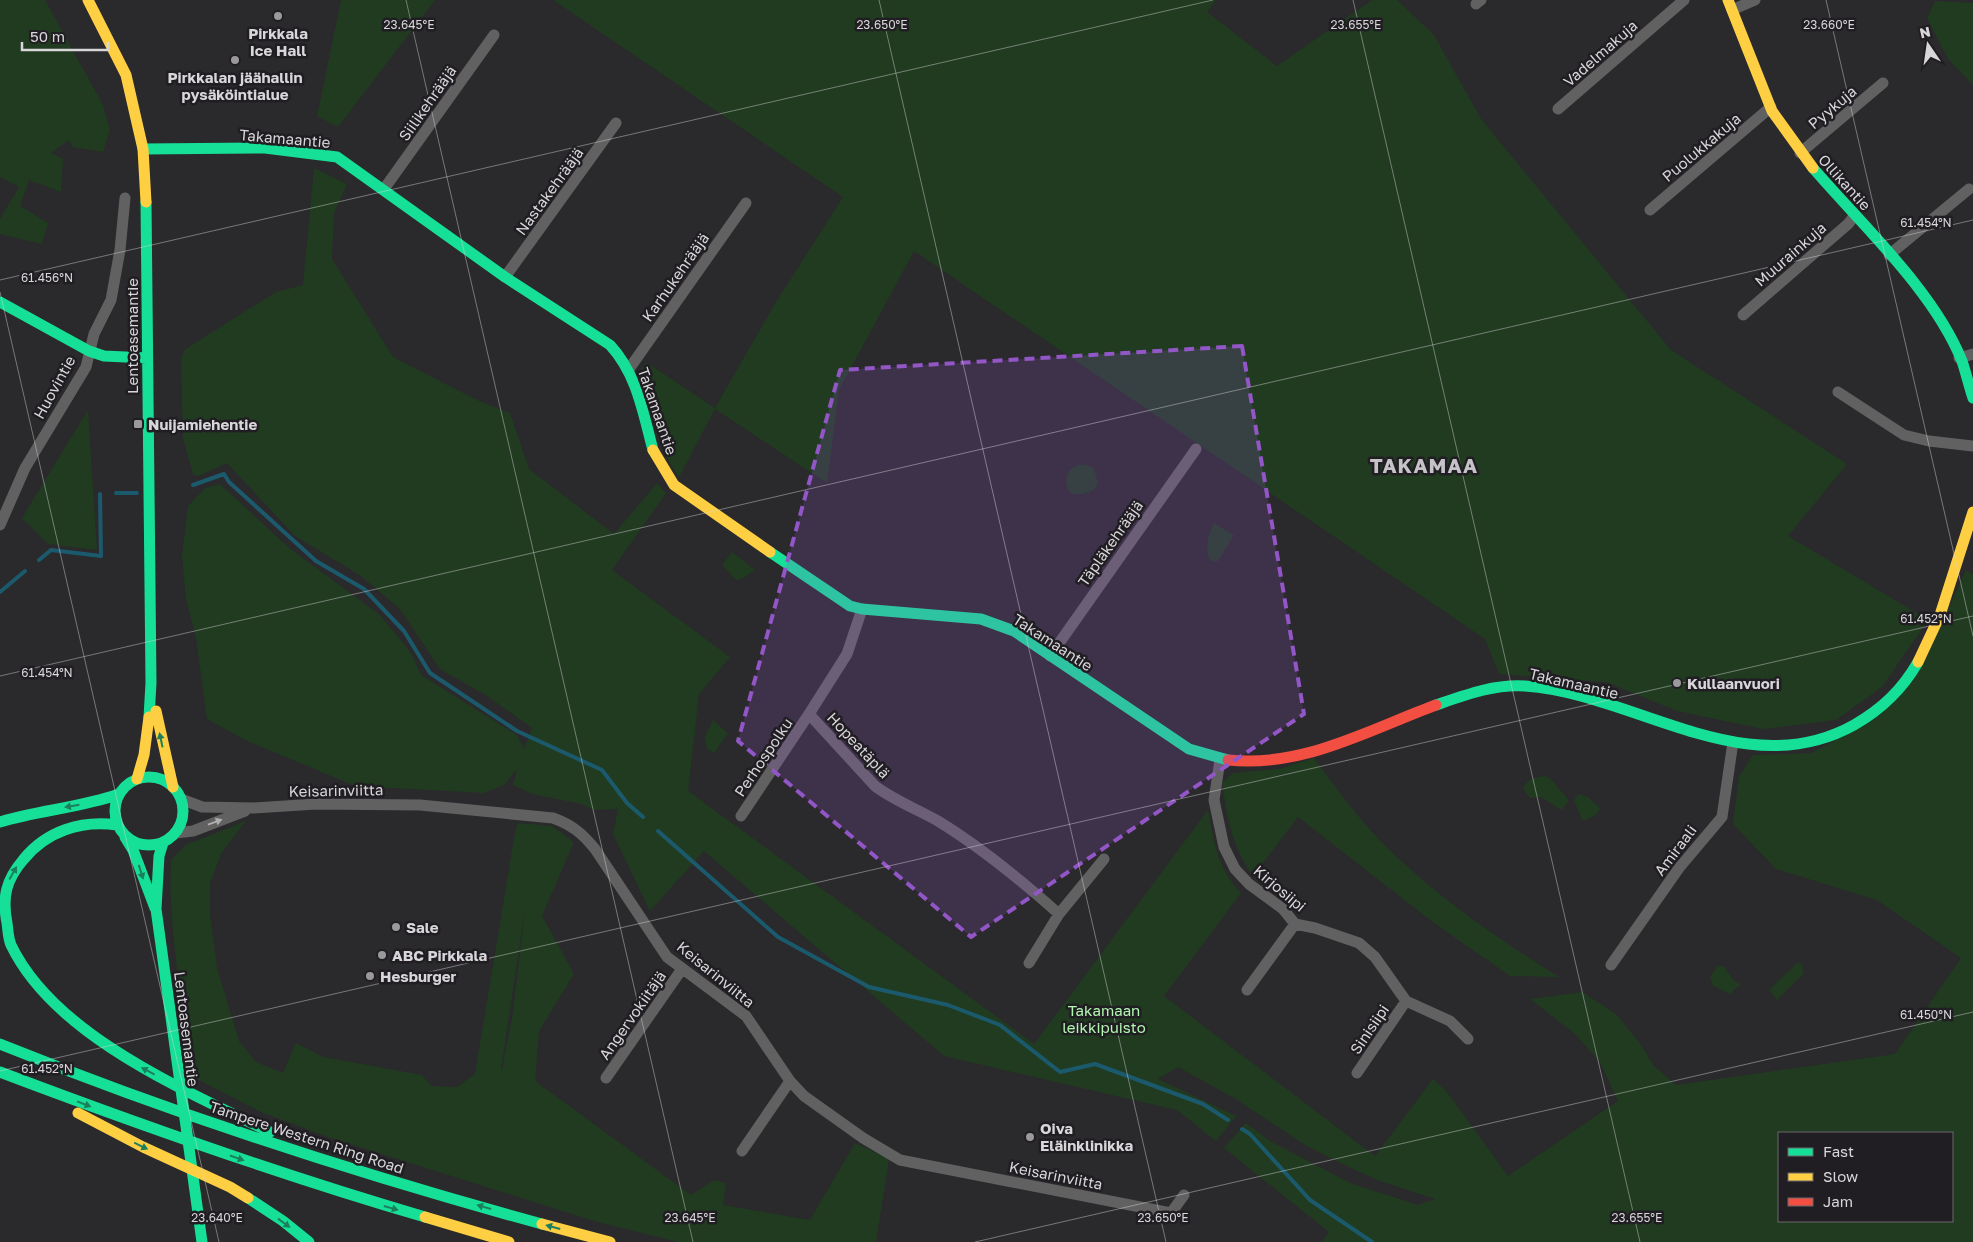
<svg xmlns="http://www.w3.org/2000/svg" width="1973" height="1242" viewBox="0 0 1973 1242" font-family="'Golos Text',sans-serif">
  <rect width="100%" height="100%" fill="#2a292b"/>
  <path fill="#213b21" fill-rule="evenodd" d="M 0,0 L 45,0 L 103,105 L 110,130 L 103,152 L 73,147 L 69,140 L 51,153 L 63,159 L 61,192 L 29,180 L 20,206 L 48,223 L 42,244 L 0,234 L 0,219 L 19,187 L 0,177 Z
    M 341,0 L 435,0 L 338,127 L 317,116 Z
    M 553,0 L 1216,0 L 1207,12 L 1277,66 L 1372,0 L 1397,0 L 1434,35 L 1481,119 L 1671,350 L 1847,464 L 1788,536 L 1928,620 L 1882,687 L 1836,720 L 1763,729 L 1677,711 L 1606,682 L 1499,674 L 1485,639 L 914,251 L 839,390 L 827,483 L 715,409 L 679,477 C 656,446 649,406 641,369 L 646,362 L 715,408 L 776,302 L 843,197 Z
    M 1935,1 L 1973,3 L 1973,85 L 1948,59 L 1927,18 Z
    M 314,168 L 347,184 L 334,213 L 332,259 L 393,357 L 479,401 L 510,413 L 529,469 L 614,534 L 657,483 L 666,493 L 612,570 L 730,657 L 699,694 L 688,791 L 1034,1044 L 1208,810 C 1215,844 1216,866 1241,893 L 1164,996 L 1375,1156 L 1433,1079 L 1447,1092 L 1508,1176 L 1618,1101 L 1600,1062 L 1575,1034 L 1530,999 L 1582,992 L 1616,1014 L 1639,1042 L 1654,1066 L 1676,1085 L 1895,1054 L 1961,958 L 1877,900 L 1776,869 L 1733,824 L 1739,777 L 1753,755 L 1811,753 L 1874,720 L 1927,656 L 1966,570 L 1973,575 L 1973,1242 L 1322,1242 L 1329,1232 L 1224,1148 L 1246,1123 L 1270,1141 L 1350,1183 L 1418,1205 L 1435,1199 L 1377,1180 L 1347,1166 L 1305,1145 L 1234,1098 L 1178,1067 L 1158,1079 L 1236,1116 L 1216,1141 L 1177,1110 L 944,1056 L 704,851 L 650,911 L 613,834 L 618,809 L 595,810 L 581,804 L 532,794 L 513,785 L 517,769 L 504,785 L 484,793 L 355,786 L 245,740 L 207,719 L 196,638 L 186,599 L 182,556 L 188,506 L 205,488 L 220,484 L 288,547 L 380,615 L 411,653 L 421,675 L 517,735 L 524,749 L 532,728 L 487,696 L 440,669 L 400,609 L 361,576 L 295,536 L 227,463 L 199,476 L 193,475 L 183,438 L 181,361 L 184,350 L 276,292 L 303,285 ZM 1779,1133 L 1952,1133 L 1952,1221 L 1779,1221 Z
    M 88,410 L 97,550 L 48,544 L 22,518 Z
    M 1077,465 L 1086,465 L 1094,468 L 1098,483 L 1094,490 L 1084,494 L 1071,494 C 1064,483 1064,471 1077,465 Z
    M 1214,523 L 1234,535 L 1218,561 L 1215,562 L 1209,559 C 1205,545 1208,536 1214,523 Z
    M 732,552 L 755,570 L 741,579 L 736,580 L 722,565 Z
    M 713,720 L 728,733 L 714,753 L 707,749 L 705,737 Z
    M 1314,758 C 1340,794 1367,830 1400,860 C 1449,905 1503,942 1559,977 L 1510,976 L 1434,923 L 1298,817 L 1253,876 C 1231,845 1228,820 1222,783 L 1233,773 L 1279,769 Z
    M 1545,776 C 1554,779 1559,791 1567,797 L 1568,802 L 1562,810 L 1540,797 L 1530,798 L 1523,789 C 1527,779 1535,777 1545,776 Z
    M 1578,794 L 1588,797 L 1600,808 L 1597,814 L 1586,820 L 1582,820 L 1574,800 Z
    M 246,821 L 222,852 L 210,883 L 210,914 L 217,968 L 239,1041 L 256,1062 L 283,1073 L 296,1043 L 323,1057 L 422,1075 L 431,1086 L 457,1087 L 475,1074 L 515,832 L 518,823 L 552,826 L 574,842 L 542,916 L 574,974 L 539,1031 L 535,1081 L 691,1195 L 714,1180 L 726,1183 L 723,1205 L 810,1220 L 855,1143 L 889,1159 L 876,1242 L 678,1242 L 594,1221 L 328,1137 L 261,1112 L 195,1078 C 185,1044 182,1010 178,975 C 173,937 169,898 171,860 L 186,845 ZM 525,909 L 513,1012 L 502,1070 L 501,1070 Z
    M 1798,962 L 1802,965 L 1804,973 L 1777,1000 L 1769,990 Z
    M 1717,966 L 1724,966 L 1733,980 L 1741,984 L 1730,994 L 1713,986 L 1710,978 Z"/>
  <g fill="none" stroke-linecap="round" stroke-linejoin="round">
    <path stroke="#1b5a6c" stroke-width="4" d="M 193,485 L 224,474 L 229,482 L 316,561 L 364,589 L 404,631 L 430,673 L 517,731 L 602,770 L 627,803 L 643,817
      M 116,493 L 137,493
      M 39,560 L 51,550 L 101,556 L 100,494
      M 0,592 L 25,571
      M 658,831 L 778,937 L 869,987 L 948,1005 L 1000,1025 L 1060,1072 L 1095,1064 L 1203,1104 L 1228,1120
      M 1242,1129 L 1250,1134 L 1310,1200 L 1372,1242"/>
    <path stroke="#626162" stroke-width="11" d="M 1476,4 L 1481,0
      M 1732,10 L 1755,0
      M 1558,109 L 1684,0
      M 1800,153 L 1883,83
      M 384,189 L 494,35
      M 1650,210 L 1771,107
      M 1889,255 L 1969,189
      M 505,277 L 616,123
      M 1743,315 L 1848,224 L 1855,215
      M 1959,358 L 1973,354
      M 629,369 L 746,203
      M 1838,392 L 1904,435 L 1929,441 L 1973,446
      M 0,525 L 25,468 L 86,367 L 94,334 L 111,300 L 120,250 L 125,198
      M 862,609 L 847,654 L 809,714 L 875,786 C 895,801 917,809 938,821 C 982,848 1021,880 1059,914
      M 1050,656 L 1196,449
      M 1220,760 L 1214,800 L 1224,847 L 1235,869 L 1249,884 L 1283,909 L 1295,924 L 1315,928 L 1359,943 L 1375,957 L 1406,1001 L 1450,1021 L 1468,1039
      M 181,799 L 202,807 L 254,808 L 316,804 L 420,805 L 553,818 C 572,825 582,833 595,849 L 667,957 L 746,1016 L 790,1081 L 804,1096 L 863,1138 L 900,1160 L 1171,1213 L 1184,1195
      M 741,816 L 809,714
      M 176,833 L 193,831 L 245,811
      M 1029,963 L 1059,914 L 1104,859
      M 1611,965 L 1679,868 L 1722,817 L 1733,742
      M 1247,990 L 1295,924
      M 1357,1073 L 1406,1001
      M 606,1078 L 682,969
      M 742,1151 L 790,1081"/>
    <path stroke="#16e098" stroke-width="11" d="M 143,149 L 265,148 L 337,157 L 505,277 L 610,345 C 637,374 643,413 653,450
      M 1813,168 C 1862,225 1934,291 1962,361 C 1966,373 1969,386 1973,398
      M 146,202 L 151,683 L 149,717
      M 0,302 L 89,351 L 104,356 L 147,358
      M 770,552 L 850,606 L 862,609 L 981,619 L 1014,631 L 1189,749 L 1228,760
      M 1436,705 C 1465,695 1494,684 1525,686 C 1634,693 1745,786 1854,725 C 1882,709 1902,690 1918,662
      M115 811a34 34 0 1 1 68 0a34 34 0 1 1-68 0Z
      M 0,822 C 39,810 80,808 119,794
      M 117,825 C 81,820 46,831 23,860 C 6,880 2,897 7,923 C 8,930 8,938 11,945 C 54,1035 184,1090 270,1132
      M 125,837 L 133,850 L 155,908
      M 163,843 L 159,856 L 156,909 L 202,1242
      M 0,1044 C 177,1115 358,1174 542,1224
      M 0,1072 C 140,1125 281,1175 425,1217
      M 248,1198 L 283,1221 L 309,1242"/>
    <path stroke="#ffcf43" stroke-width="11" d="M 88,0 L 126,75 L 143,149 L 146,202
      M 1728,0 L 1772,111 L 1813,168
      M 653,450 L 674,485 L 770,552
      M 1918,662 L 1940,615 L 1973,512
      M 156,711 L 173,787
      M 137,779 L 144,755 L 149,717
      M 78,1113 L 143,1147 L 230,1187 L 248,1198
      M 425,1217 L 509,1242
      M 542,1224 L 610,1242"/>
    <path stroke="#f24e42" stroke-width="11" d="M 1228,760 C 1303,768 1368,730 1436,705"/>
  </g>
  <defs><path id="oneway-solid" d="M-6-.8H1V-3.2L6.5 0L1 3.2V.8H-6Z" transform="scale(1.25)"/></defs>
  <g fill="#1b7f5d">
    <use href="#oneway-solid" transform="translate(161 740) rotate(-102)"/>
    <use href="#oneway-solid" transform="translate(72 806) rotate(171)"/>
    <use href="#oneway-solid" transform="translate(141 872) rotate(72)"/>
    <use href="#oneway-solid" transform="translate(13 873) rotate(-61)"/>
    <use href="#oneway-solid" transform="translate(148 1071) rotate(-152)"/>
    <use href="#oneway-solid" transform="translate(84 1104) rotate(21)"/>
    <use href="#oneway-solid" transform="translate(141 1146) rotate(26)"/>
    <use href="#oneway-solid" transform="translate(237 1158) rotate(19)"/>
    <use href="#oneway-solid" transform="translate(484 1207) rotate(-164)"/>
    <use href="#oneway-solid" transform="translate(391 1208) rotate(16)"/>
    <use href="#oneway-solid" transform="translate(284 1223) rotate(36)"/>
    <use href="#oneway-solid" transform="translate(553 1227) rotate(-165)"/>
  </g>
  <use fill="#afadaf" href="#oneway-solid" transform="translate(215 822) rotate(-20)"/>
  <path fill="#9256c6" fill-opacity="0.2" stroke="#9256c6" stroke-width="4" stroke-dasharray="10 6" stroke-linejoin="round" d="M 1242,346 L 1304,714 L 971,937 L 738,741 L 840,370 Z"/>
  <path fill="none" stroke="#d8d6d9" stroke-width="1" stroke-opacity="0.45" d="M 406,0 L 693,1242M 879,0 L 1166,1242M 1353,0 L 1640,1242M 1826,0 L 1973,636M 0,280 L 1213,0M 0,292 L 219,1242M 0,676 L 1973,220M 0,1071 L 1973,616M 975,1242 L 1973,1012"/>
  <g fill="#9b999c" stroke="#201e22" stroke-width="2">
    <circle cx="278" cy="16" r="5"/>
    <circle cx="235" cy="60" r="5"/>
    <rect x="133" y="419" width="10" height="10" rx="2.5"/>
    <circle cx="1677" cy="683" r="5"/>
    <circle cx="396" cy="927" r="5"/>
    <circle cx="382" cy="955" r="5"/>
    <circle cx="370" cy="976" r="5"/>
    <circle cx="1030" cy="1137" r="5"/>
  </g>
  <g text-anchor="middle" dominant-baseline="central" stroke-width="5" stroke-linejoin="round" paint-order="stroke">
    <g font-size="15" font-weight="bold" fill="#d8d6d9" stroke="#201e22" text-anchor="start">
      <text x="278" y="33" text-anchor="middle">Pirkkala<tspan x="278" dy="17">Ice Hall</tspan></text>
      <text x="235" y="77" text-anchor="middle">Pirkkalan jäähallin<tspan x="235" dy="17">pysäköintialue</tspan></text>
      <text x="148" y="424">Nuijamiehentie</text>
      <text x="1687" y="683">Kullaanvuori</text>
      <text x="406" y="927">Sale</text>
      <text x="392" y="955">ABC Pirkkala</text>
      <text x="380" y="976">Hesburger</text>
      <text x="1040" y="1128">Oiva<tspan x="1040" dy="17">Eläinklinikka</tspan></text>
    </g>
    <g font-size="15" fill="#d8d6d9" stroke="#201e22">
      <text transform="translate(1600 53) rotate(-41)">Vadelmakuja</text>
      <text transform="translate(427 103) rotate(-55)">Siilikehrääjä</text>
      <text transform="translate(1832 107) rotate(-40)">Pyykuja</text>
      <text transform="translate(285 138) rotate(5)">Takamaantie</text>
      <text transform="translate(1701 147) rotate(-40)">Puolukkakuja</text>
      <text transform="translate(1845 182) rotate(48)">Ollikantie</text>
      <text transform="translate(549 191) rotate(-54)">Nastakehrääjä</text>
      <text transform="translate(1790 254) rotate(-41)">Muurainkuja</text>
      <text transform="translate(675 277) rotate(-55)">Karhukehrääjä</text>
      <text transform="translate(132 336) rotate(-90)">Lentoasemantie</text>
      <text transform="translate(54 387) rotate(-61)">Huovintie</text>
      <text transform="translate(658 411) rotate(71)">Takamaantie</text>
      <text transform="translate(1110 543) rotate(-55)">Täpläkehrääjä</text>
      <text transform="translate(1053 642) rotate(33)">Takamaantie</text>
      <text transform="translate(1574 683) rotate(13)">Takamaantie</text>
      <text transform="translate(859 745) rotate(47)">Hopeatäplä</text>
      <text transform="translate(763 757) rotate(-56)">Perhospolku</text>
      <text transform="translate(336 790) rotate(-1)">Keisarinviitta</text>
      <text transform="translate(1675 850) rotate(-53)">Amiraali</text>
      <text transform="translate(1280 888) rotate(40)">Kirjosiipi</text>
      <text transform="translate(716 974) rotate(39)">Keisarinviitta</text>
      <text transform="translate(632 1015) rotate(-55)">Angervokiitäjä</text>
      <text transform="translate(187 1029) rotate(83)">Lentoasemantie</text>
      <text transform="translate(1369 1029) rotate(-56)">Sinisiipi</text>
      <text transform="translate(307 1137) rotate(18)">Tampere Western Ring Road</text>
      <text transform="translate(1056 1175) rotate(11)">Keisarinviitta</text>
    </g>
    <g font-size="15" fill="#b0f7af" stroke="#201e22">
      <text x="1104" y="1010">Takamaan<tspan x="1104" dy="17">leikkipuisto</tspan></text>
    </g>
    <g font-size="20" font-weight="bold" letter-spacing="1" fill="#c6c3c8" stroke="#201e22">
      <text x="1424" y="465">TAKAMAA</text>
    </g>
  </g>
  <g font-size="12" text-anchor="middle" fill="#d8d6d9" stroke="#201e22" stroke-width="5" stroke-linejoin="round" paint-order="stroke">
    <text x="409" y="29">23.645°E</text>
    <text x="882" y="29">23.650°E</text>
    <text x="1356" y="29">23.655°E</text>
    <text x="1829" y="29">23.660°E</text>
    <text x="1926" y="227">61.454°N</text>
    <text x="47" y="282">61.456°N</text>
    <text x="1926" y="623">61.452°N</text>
    <text x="47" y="677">61.454°N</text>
    <text x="1926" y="1019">61.450°N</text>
    <text x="47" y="1073">61.452°N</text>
    <text x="217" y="1222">23.640°E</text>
    <text x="690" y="1222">23.645°E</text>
    <text x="1163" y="1222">23.650°E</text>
    <text x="1637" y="1222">23.655°E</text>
  </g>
  <rect x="1778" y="1132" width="175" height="90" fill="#201e22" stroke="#6a686b"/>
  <rect x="1788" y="1148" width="25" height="8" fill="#16e098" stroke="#6a686b"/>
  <text x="1823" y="1157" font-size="15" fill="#d8d6d9">Fast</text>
  <rect x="1788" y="1173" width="25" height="8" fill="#ffcf43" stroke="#6a686b"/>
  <text x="1823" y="1182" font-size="15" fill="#d8d6d9">Slow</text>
  <rect x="1788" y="1198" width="25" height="8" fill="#f24e42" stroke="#6a686b"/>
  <text x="1823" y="1207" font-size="15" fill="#d8d6d9">Jam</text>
  <g transform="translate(1928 45) rotate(347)" stroke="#201e22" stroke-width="4" paint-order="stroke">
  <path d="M0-4L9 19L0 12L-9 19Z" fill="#d8d6d9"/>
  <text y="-8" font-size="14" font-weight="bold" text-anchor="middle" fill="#d8d6d9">N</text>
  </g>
  <path d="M22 42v8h86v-8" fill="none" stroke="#d8d6d9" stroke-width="2.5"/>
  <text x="30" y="42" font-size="15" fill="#d8d6d9" stroke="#201e22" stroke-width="4" paint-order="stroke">50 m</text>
</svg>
